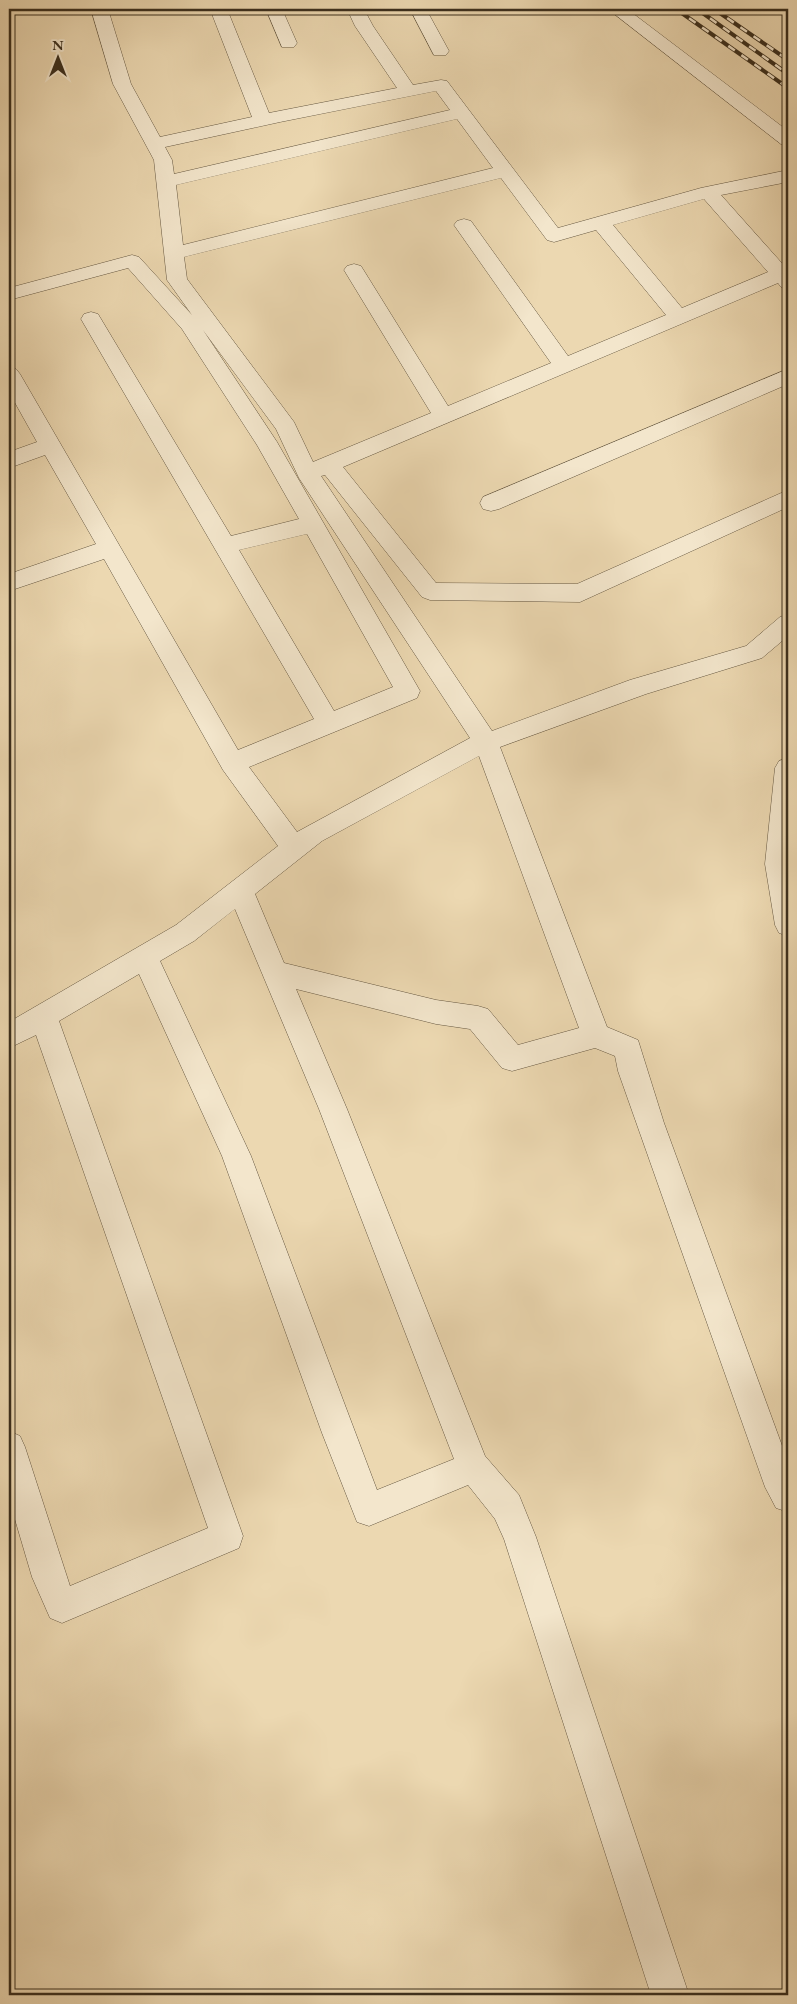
<svg xmlns="http://www.w3.org/2000/svg" width="797" height="2004" viewBox="0 0 797 2004" font-family="'EB Garamond',serif">
  <rect width="100%" height="100%" fill="#ecd8b1"/>
  <filter id="stains"><feTurbulence type="fractalNoise" baseFrequency=".004" numOctaves="4"/><feColorMatrix values="0 0 0 0 .2 0 0 0 0 .09 0 0 0 0 .02 0 0 0 .5 -.17"/></filter>
  <radialGradient id="worn" r=".72"><stop offset=".6" stop-color="#630" stop-opacity="0"/><stop offset="1" stop-color="#630" stop-opacity=".3"/></radialGradient>
  <g fill="none" stroke-linecap="round" stroke-linejoin="round">
    <defs>
      <path id="street" d="M 91,9 L 108,9 L 131,84 L 160,137 L 252,117 L 210,9 L 227,9 L 269,113 L 397,88 L 355,26 L 347,9 L 364,9 L 373,26 L 413,85 L 441,80 L 447,81 L 558,228 L 701,188 L 788,170 L 788,182 L 721,195 L 788,270 L 788,288 L 781,287 L 778,283 L 343,467 L 436,583 L 577,584 L 788,490 L 788,507 L 580,602 L 430,600 L 422,597 L 325,475 L 321,476 L 492,731 L 630,680 L 746,646 L 780,617 L 788,614 L 788,636 L 762,658 L 646,694 L 500,747 L 607,1027 L 638,1040 L 664,1123 L 788,1462 L 788,1512 L 776,1508 L 765,1487 L 618,1071 L 615,1056 L 595,1048 L 512,1071 L 502,1068 L 470,1029 L 436,1024 L 296,989 L 347,1109 L 485,1456 L 519,1495 L 536,1537 L 689,1995 L 651,1995 L 504,1539 L 495,1519 L 468,1485 L 369,1526 L 357,1522 L 322,1433 L 222,1156 L 139,974 L 59,1021 L 243,1536 L 239,1548 L 62,1623 L 50,1618 L 32,1577 L 9,1499 L 9,1431 L 20,1436 L 25,1447 L 70,1586 L 208,1528 L 36,1035 L 9,1048 L 9,1022 L 176,925 L 278,846 L 223,770 L 104,559 L 9,591 L 9,574 L 96,544 L 45,455 L 9,468 L 9,452 L 37,442 L 9,392 L 9,367 L 16,369 L 20,374 L 238,750 L 314,719 L 81,319 L 84,314 L 91,312 L 98,314 L 231,536 L 299,519 L 257,445 L 182,329 L 128,268 L 9,300 L 9,288 L 132,255 L 139,257 L 192,315 L 167,280 L 154,160 L 113,84 ZM 436,91 L 450,110 L 174,174 L 172,160 L 165,147 L 280,122 ZM 457,119 L 493,168 L 183,245 L 176,185 ZM 501,178 L 547,240 L 554,242 L 596,230 L 666,315 L 568,356 L 471,221 L 464,219 L 457,221 L 454,225 L 551,363 L 448,406 L 361,266 L 354,264 L 347,266 L 344,270 L 431,413 L 313,462 L 294,422 L 187,279 L 184,257 ZM 704,199 L 768,272 L 682,308 L 613,225 ZM 203,330 L 276,429 L 299,478 L 470,738 L 297,832 L 249,767 L 417,698 L 420,691 L 277,442 ZM 307,534 L 393,687 L 334,711 L 239,550 ZM 479,756 L 579,1028 L 518,1045 L 488,1009 L 478,1006 L 436,1000 L 284,963 L 255,894 L 322,841 ZM 235,909 L 319,1109 L 454,1459 L 377,1490 L 251,1156 L 160,961 L 194,941 Z
        M 266,9 L 282,9 L 297,43 L 294,47 L 282,47 Z
        M 410,9 L 426,9 L 449,51 L 446,55 L 434,55 Z
        M 608,9 L 627,9 L 788,131 L 788,146 L 781,144 Z
        M 788,369 L 788,384 L 499,509 L 491,511 L 483,509 L 480,503 L 483,497 Z
        M 788,758 L 788,936 L 779,933 L 775,925 L 765,864 L 775,768 L 779,761 Z"/>
    </defs>
    <use href="#street" stroke="#665842" stroke-width="1"/>
    <use href="#street" fill="#f3e6cc" fill-rule="evenodd"/>
    <defs>
      <path id="rail" d="M 676,9 L 788,88
        M 697,9 L 788,74
        M 714,9 L 788,60"/>
    </defs>
    <use href="#rail" stroke="#3a2e1d" stroke-width="4"/>
    <use href="#rail" stroke="#f3e6cc" stroke-width="2.5" stroke-dasharray="8" stroke-linecap="butt"/>
  </g>
  <rect width="797" height="2004" fill="none" stroke="#ecd8b1" stroke-width="30"/>
  <rect x="10" y="10" width="777" height="1984" fill="none" stroke="#3a2e1d" stroke-width="2.5"/>
  <rect x="15" y="15" width="767" height="1974" fill="none" stroke="#3a2e1d"/>
  <g transform="translate(58 58)" stroke="#f3e6cc" stroke-width="4" paint-order="stroke">
  <path d="M0-4L9 19L0 12L-9 19Z" fill="#3a2e1d"/>
  <text y="-8" font-size="14" font-weight="bold" text-anchor="middle" fill="#3a2e1d">N</text>
  </g>
  <rect width="100%" height="100%" filter="url(#stains)"/>
  <rect width="100%" height="100%" fill="url(#worn)"/>
</svg>
